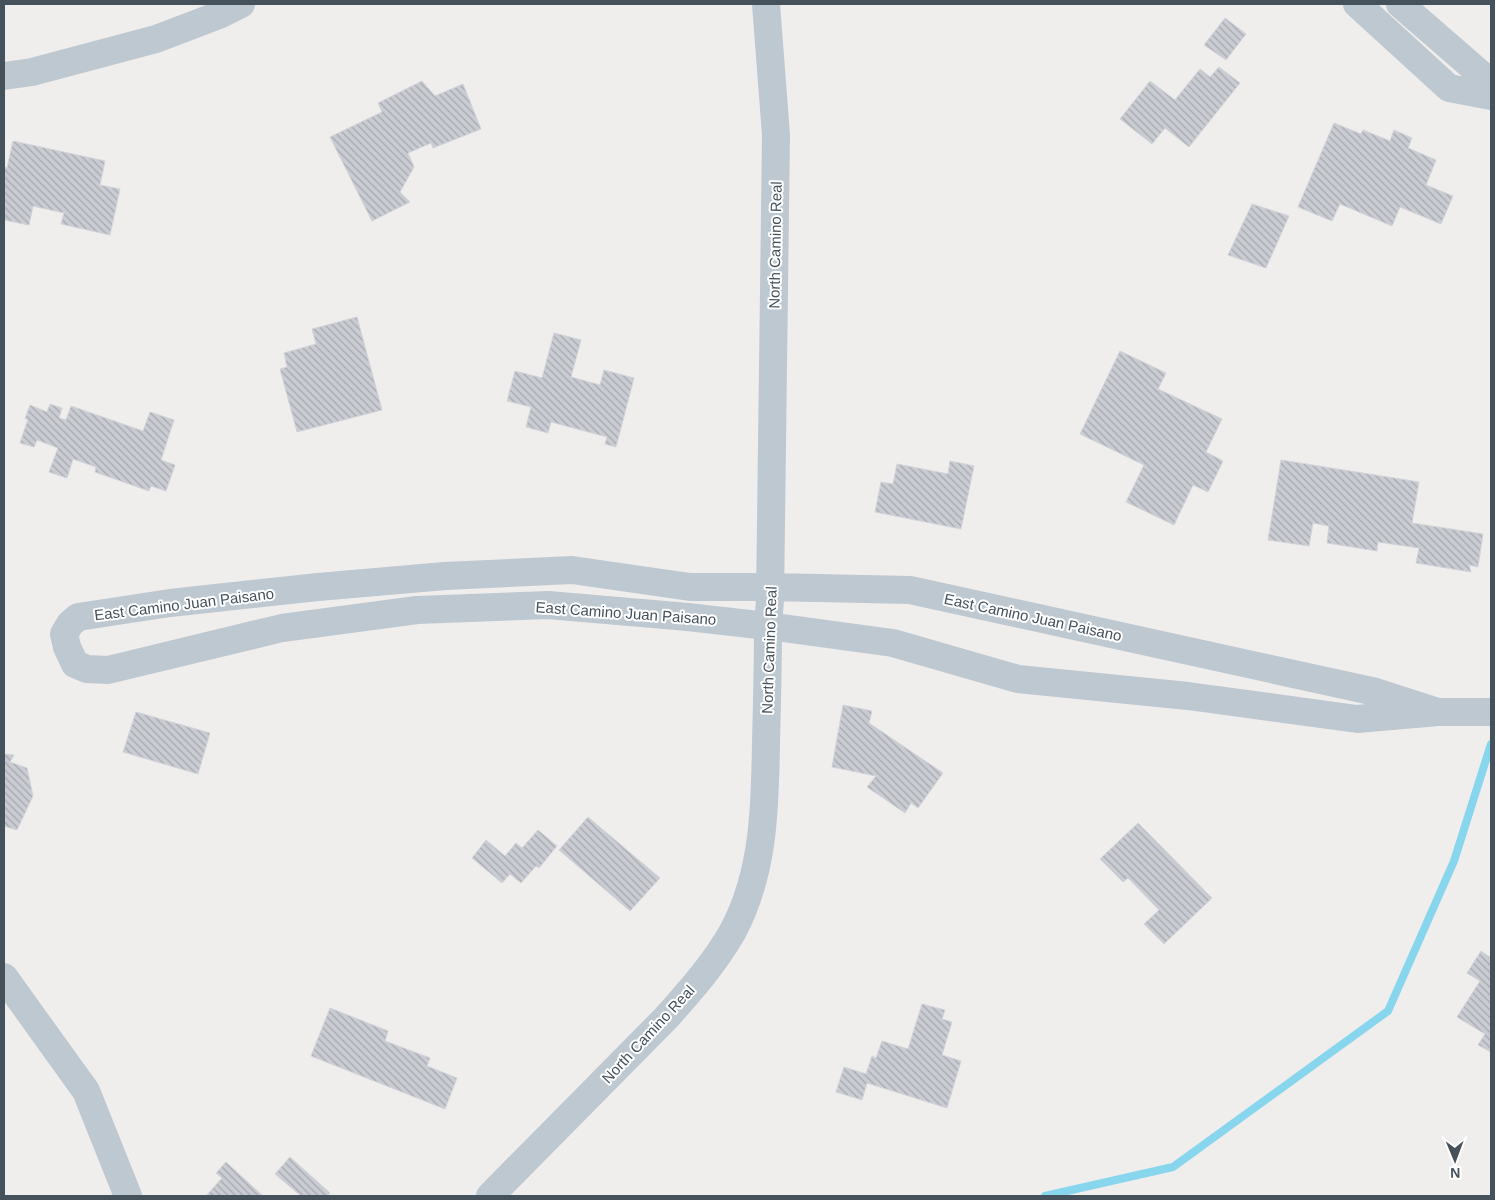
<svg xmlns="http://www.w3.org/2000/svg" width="1495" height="1200" viewBox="0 0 1495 1200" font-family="Helvetica,sans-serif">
  <defs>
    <pattern id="building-back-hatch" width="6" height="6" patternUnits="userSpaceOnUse" patternTransform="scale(1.25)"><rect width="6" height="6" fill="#caccd3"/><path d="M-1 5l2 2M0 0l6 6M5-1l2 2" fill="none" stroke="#a6a8ae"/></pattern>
  </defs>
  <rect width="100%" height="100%" fill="#f0eded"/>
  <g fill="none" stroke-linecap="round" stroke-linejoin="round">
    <path stroke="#87d6ed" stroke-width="8" d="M 1045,1196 L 1173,1167 L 1388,1011 L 1454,861 L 1491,744"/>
  </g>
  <path fill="url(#building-back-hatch)" stroke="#d1d4d9" d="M 1225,18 L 1246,34 L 1226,60 L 1204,45 Z
    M 1219,67 L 1240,83 L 1189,147 L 1165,128 L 1152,144 L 1120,119 L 1150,81 L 1175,100 L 1200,69 L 1210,77 Z
    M 422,81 L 435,96 L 463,84 L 481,129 L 433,148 L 431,143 L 408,153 L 414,167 L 400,192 L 410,202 L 372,221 L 330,137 L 382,112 L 378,103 Z
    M 1334,123 L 1361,134 L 1363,130 L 1390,141 L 1394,130 L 1412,138 L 1408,148 L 1436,160 L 1426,185 L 1453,196 L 1441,224 L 1400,207 L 1392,226 L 1340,204 L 1332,221 L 1298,207 Z
    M 13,141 L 105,161 L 100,185 L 120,189 L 110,235 L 61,224 L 64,213 L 33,206 L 29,225 L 4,220 L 4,167 L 7,168 Z
    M 1252,204 L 1289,216 L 1266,268 L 1228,255 Z
    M 357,317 L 382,410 L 297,432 L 280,369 L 287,367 L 284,353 L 316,344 L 312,329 Z
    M 554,333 L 581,340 L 571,377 L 600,385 L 604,370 L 634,378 L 616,447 L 605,444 L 607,437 L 551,422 L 548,433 L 526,427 L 531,407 L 507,401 L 515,371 L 542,378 Z
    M 1120,351 L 1166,373 L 1158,389 L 1222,419 L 1206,452 L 1223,461 L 1208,492 L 1193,485 L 1174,525 L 1126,502 L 1144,465 L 1080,434 Z
    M 50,404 L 62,408 L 59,418 L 66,420 L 71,406 L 143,431 L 150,412 L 174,420 L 161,460 L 175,465 L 166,491 L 151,486 L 149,491 L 95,472 L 96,467 L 73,459 L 67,478 L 49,472 L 58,448 L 37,440 L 34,447 L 20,443 L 28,419 L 25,419 L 30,405 L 47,412 Z
    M 1281,460 L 1419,482 L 1412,523 L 1483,534 L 1478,567 L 1469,565 L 1471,572 L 1416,563 L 1419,548 L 1378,542 L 1377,551 L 1327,543 L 1329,526 L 1313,523 L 1309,546 L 1268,540 Z
    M 950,461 L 974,466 L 961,529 L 875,512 L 881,482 L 893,484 L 897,464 L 948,474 Z
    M 843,705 L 872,711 L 869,723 L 943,773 L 918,808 L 911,803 L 905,813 L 867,787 L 876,776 L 832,767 Z
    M 136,712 L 210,733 L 198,774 L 123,752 Z
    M 4,754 L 14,755 L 10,762 L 27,768 L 33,796 L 17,830 L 4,826 Z
    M 588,817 L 660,878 L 630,911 L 559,850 Z
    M 1138,823 L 1212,898 L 1164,944 L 1144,924 L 1159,910 L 1128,878 L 1123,882 L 1100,859 Z
    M 538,830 L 557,846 L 539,868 L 536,866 L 521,883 L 510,874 L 502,883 L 472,858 L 486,840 L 505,856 L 516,843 L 522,848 Z
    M 1481,951 L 1491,958 L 1491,1052 L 1478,1045 L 1485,1034 L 1457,1017 L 1480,981 L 1467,973 Z
    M 922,1004 L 945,1010 L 942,1019 L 952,1022 L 942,1055 L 961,1061 L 947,1108 L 867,1083 L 862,1100 L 836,1092 L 844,1067 L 866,1074 L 872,1056 L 876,1058 L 882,1041 L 908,1049 Z
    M 330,1008 L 388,1031 L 385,1041 L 430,1058 L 427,1066 L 457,1078 L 445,1109 L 311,1056 Z
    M 290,1157 L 330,1193 L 327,1196 L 301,1196 L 275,1174 Z
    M 226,1162 L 263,1196 L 206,1196 L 222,1178 L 216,1173 Z"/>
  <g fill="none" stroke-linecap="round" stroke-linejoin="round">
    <path stroke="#bec8d0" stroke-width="28" d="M 1357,4 L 1449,88 L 1491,96
      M 1400,4 L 1491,83
      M 4,76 L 32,72 L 156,39 L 219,15 L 241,4
      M 1438,712 L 1376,692 L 910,590 L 771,587 L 690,587 L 572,570 L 445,576 L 318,587 L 170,603 L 78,617 L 70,624 L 64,634 L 67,647 L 75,664 L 87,669 L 108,670 L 282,628 L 417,610 L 548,605 L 688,617 L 768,626 L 893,643 L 1018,679 L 1188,696 L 1357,719 L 1438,712 L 1491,712
      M 4,977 L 86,1091 L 128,1196
      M 490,1196 L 666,1018 C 690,991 715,963 733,931 C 764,873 765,807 766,743 C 767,704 768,665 768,626 L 770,600 L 776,135 L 766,4"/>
  </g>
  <g text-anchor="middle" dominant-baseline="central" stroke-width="4" stroke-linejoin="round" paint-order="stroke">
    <g font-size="15" fill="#45515b" stroke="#fff">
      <text transform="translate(775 245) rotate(-89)">North Camino Real</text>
      <text transform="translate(184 604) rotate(-7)">East Camino Juan Paisano</text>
      <text transform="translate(626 613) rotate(4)">East Camino Juan Paisano</text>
      <text transform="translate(1033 617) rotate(12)">East Camino Juan Paisano</text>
      <text transform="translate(769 650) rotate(-88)">North Camino Real</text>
      <text transform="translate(648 1034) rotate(-47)">North Camino Real</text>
    </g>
  </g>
  <rect width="1495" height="1200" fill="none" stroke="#45515b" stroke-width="10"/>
  <g transform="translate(1455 1160) rotate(179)" stroke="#ffffff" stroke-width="4" paint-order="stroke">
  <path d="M0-4L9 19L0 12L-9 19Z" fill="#45515b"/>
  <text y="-8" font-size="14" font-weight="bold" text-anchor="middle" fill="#45515b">N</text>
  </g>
</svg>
